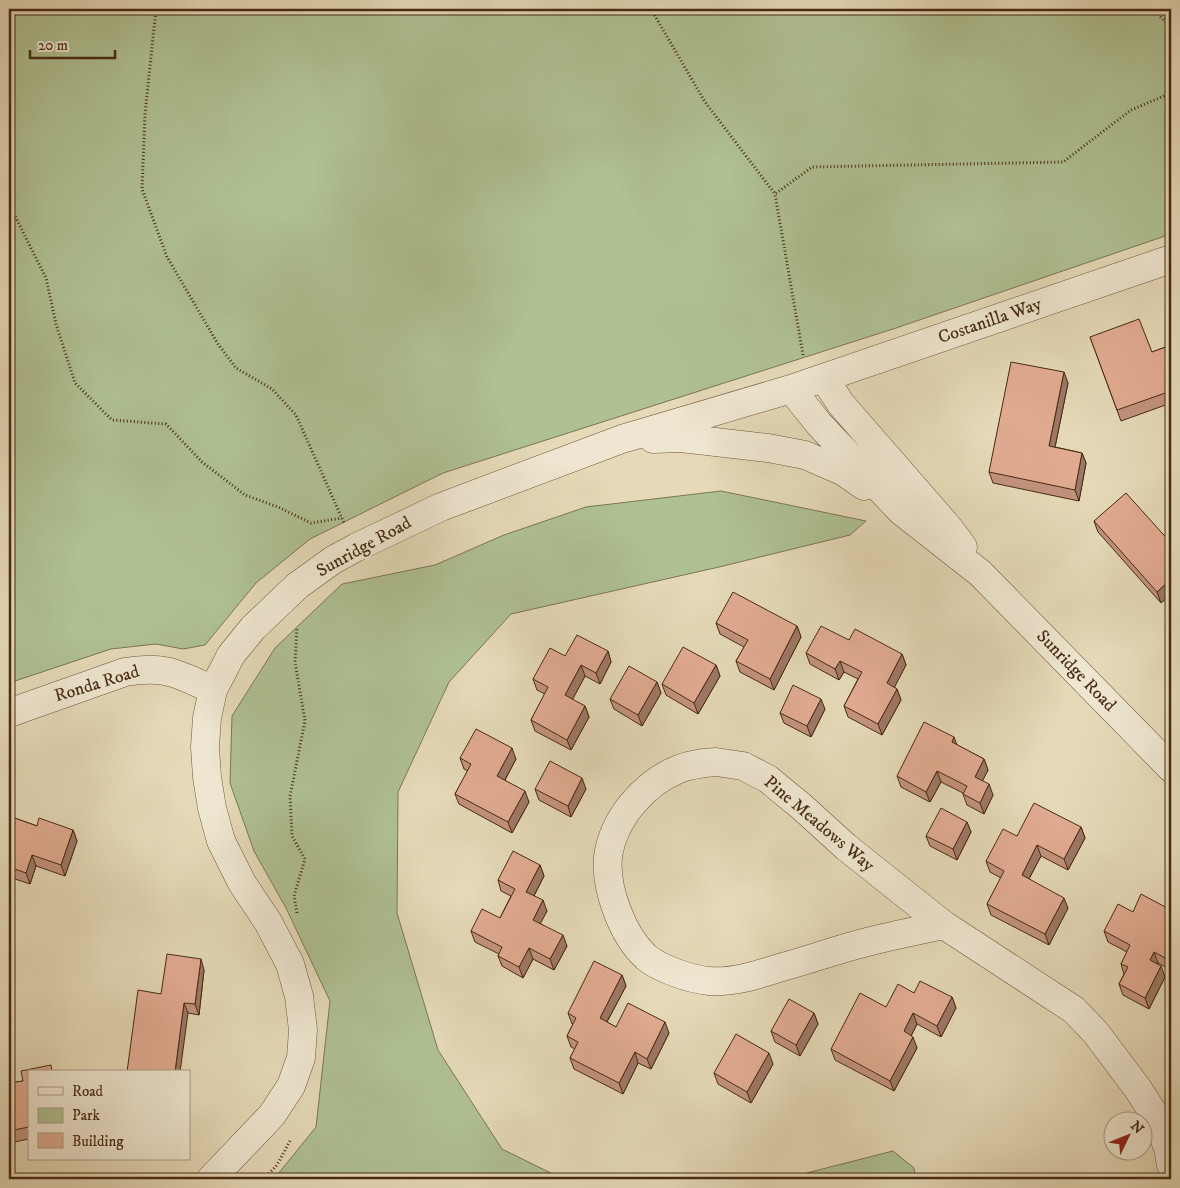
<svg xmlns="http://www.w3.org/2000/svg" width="1180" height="1188" viewBox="0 0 1180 1188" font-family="'IM FELL DW Pica',serif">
  <rect width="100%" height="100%" fill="#e5d9b7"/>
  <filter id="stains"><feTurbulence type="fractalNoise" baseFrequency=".004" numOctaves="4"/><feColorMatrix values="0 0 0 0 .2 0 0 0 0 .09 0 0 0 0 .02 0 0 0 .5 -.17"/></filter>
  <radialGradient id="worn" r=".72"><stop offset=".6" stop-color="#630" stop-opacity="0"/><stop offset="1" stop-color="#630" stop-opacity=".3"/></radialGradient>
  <path fill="#afc092" stroke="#7b7652" d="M 9,9 L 1171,9 L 1171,234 L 896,328 L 443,473 L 310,539 L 256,583 L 205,645 L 183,649 L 156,644 L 111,649 L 9,683 Z
    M 721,491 L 866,521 L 850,535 L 719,567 L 511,614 L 449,682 L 398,792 L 397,913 L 438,1050 L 502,1149 L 563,1179 L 274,1179 L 316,1127 L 330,1001 L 286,908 L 254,851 L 230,783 L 232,716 L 275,648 L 342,584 L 435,565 L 504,535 L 586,507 Z
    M 893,1151 L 914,1168 L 916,1179 L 783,1179 Z"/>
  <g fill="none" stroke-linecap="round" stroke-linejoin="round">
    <defs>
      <path id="minor" d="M 824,378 L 841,404 L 948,527 L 963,547
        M 791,389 L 819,424 L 901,511 L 980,573 L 1171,768
        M 653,439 L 681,438 L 768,448 L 805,455 L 844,472 L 864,486
        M 9,713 L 125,672 C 165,665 178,674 213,690
        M 716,762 L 743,766 L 768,779 L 802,807 L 846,847 L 944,925 C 915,931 885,937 856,945 C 830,952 805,961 779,968 C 757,975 733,983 709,981 C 690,979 660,969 646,957 C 622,935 605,888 608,857 C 613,819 644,783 679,769 C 691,764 703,763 716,762 Z
        M 944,925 L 1074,1010 L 1096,1033 L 1138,1089 L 1157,1119 L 1168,1148 L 1171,1165
        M 211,1179 L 272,1115 L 291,1086 L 301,1058 L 303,1030 L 299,996 L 290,964 L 268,922 L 242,883 L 221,841 L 212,808 L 207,777 L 205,747 L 207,718 L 213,690 L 231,655 L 253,628 L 297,586 L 333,560 L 357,547 L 441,507 L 622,439 L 791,389 L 1171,259"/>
    </defs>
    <use href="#minor" stroke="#6e563b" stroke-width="29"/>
    <path stroke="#472b12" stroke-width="3" stroke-dasharray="1 2.5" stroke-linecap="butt" d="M 156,9 L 145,114 L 142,189 L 167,257 L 218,344 L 236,368 L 272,389 L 296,415 L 344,523
      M 651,9 L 705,102 L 775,194
      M 1153,9 L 1171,28
      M 9,204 L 46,278 L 56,324 L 75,383 L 112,420 L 166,424 L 202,462 L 245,495 L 278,507 L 311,523 L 342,518
      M 803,355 L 775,194 L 812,167 L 1063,162 L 1131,110 L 1171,93
      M 297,913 L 294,896 L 305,859 L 292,836 L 290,796 L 305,721 L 295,662 L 297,627
      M 264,1179 L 277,1165 L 291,1139"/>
    <use href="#minor" stroke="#eee6d0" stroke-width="28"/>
  </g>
  <path fill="#c2937d" stroke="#472b12" d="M 1090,337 L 1152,352 L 1171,345 L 1171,403 L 1121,421 Z
    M 1068,383 L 1055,447 L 1082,453 L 1086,463 L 1079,501 L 993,483 L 989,472 Z
    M 1094,521 L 1171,543 L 1171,594 L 1161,603 L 1098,532 Z
    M 716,623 L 797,626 L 801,637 L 774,690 L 740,672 L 736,661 L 744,647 L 720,634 Z
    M 849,640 L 902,654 L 906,665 L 894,687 L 897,689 L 901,700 L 882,735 L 848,717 L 844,706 L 858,679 L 844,672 L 839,680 L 810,664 L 806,653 Z
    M 608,651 L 611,662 L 600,684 L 585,676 L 572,700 L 585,706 L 589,717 L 571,750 L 535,731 L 531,720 L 545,694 L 537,690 L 533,679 Z
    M 716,665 L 720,676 L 698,714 L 666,695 L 662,684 Z
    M 657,682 L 661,693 L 642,726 L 614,709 L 610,699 Z
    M 825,709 L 811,737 L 784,723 L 780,713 Z
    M 957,745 L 984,759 L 988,770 L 982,781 L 993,795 L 984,814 L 967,805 L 963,794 L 963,793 L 941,782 L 930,802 L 901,787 L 897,776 Z
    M 460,758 L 516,759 L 505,780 L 529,802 L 512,833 L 459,804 L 455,794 L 468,771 L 464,769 Z
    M 535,789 L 586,789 L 571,817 L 539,800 Z
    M 9,816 L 37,826 L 73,830 L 77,841 L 65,876 L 36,866 L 30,884 L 9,877 Z
    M 967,822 L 971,832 L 957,860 L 930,846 L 926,836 Z
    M 1081,827 L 1085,838 L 1068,870 L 1041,856 L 1029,879 L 1068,908 L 1049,945 L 991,915 L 987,904 L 1001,878 L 990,872 L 986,861 L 1017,836 Z
    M 540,865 L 544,876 L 534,896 L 547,911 L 540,923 L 567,946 L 554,970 L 533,959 L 523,978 L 502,966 L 498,956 L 499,954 L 475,942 L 471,931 L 500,918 L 511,896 L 501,891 L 498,880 Z
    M 1171,910 L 1171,970 L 1158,963 L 1157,964 L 1165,977 L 1149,1009 L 1123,995 L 1119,984 L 1124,974 L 1121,964 L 1127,952 L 1108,942 L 1104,931 L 1133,912 Z
    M 204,970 L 199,1015 L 188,1013 L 161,994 Z
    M 622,975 L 626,986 L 607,1022 L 616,1027 L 669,1033 L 651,1069 L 638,1063 L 623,1094 L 574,1069 L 570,1058 L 575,1049 L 571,1047 L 567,1036 L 573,1024 L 572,1024 L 568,1013 Z
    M 914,993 L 952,997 L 956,1008 L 941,1037 L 917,1024 L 911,1036 L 917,1048 L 894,1091 L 835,1060 L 831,1049 L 886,1007 Z
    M 814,1013 L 818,1024 L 800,1056 L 775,1042 L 771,1031 Z
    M 773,1064 L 751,1103 L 718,1084 L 714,1073 Z
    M 29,1072 L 29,1139 L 9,1143 L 9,1083 L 23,1081 Z"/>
  <path fill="#9e7866" stroke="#472b12" d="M 1064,372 L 1068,383 L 1053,457 L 1049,446 Z
    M 1082,453 L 1086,463 L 1079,501 L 1075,490 Z
    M 1171,579 L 1171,594 L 1161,603 L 1157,592 Z
    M 797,626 L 801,637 L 774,690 L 770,679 Z
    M 608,651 L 611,662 L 600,684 L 596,673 Z
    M 902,654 L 906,665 L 891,694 L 887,683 Z
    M 840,661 L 844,672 L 839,680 L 835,669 Z
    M 581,665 L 585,676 L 569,706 L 565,695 Z
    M 716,665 L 720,676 L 698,714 L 694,703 Z
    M 657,682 L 661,693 L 642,726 L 638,715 Z
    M 897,689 L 901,700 L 882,735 L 878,724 Z
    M 821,699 L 825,709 L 811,737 L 807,726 Z
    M 585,706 L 589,717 L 571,750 L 567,740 Z
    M 954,737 L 958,748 L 952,742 Z
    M 512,748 L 516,759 L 501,787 L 497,776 Z
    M 984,759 L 988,770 L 979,788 L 975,777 Z
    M 937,771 L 941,782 L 930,802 L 926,792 Z
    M 582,778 L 586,789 L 571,817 L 568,806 Z
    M 989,784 L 993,795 L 984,814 L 980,803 Z
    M 525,791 L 529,802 L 512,833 L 508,822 Z
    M 967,822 L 971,832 L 957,860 L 953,849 Z
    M 1081,827 L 1085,838 L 1068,870 L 1064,859 Z
    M 73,830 L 77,841 L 65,876 L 61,865 Z
    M 1037,845 L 1041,856 L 1025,886 L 1022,875 Z
    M 32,855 L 36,866 L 30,884 L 26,873 Z
    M 540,865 L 544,876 L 530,903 L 526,892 Z
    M 1064,898 L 1068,908 L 1049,945 L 1045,934 Z
    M 543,900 L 547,911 L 537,930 L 533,920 Z
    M 1171,921 L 1171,940 L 1167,930 Z
    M 563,935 L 567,946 L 554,970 L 550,959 Z
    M 529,948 L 533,959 L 523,978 L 519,967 Z
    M 1154,952 L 1158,963 L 1154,971 L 1150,960 Z
    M 201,959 L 204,970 L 199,1015 L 195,1004 Z
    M 1161,966 L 1165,977 L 1149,1009 L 1145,998 Z
    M 622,975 L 626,986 L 603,1029 L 600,1018 Z
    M 952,997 L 956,1008 L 941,1037 L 937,1026 Z
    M 184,1003 L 188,1013 L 180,1072 L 175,1072 Z
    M 814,1013 L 818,1024 L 800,1056 L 796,1045 Z
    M 913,1013 L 917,1024 L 908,1042 L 904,1031 Z
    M 665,1022 L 669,1033 L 651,1069 L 647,1059 Z
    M 913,1037 L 917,1048 L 894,1091 L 890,1081 Z
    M 635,1052 L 638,1063 L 623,1094 L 619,1083 Z
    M 769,1053 L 773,1064 L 751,1103 L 747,1092 Z"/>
  <path fill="#e1ab91" stroke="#472b12" d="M 1139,319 L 1152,352 L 1171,345 L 1171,391 L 1117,410 L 1090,337 Z
    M 1011,362 L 1064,372 L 1049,446 L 1082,453 L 1075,490 L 989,472 Z
    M 1126,493 L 1171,543 L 1171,579 L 1157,592 L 1094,521 Z
    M 733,592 L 797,626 L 770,679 L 736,661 L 748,640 L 716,623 Z
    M 821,626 L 849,640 L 855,629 L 902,654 L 887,683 L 897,689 L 878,724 L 844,706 L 862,672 L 840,661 L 835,669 L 806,653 Z
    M 577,635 L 608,651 L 596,673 L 581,665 L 565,695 L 585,706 L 567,740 L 531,720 L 548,687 L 533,679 L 550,648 L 565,656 Z
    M 683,647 L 716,665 L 694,703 L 662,684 Z
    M 629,666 L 657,682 L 638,715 L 610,699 Z
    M 793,685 L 821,699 L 807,726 L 780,713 Z
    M 924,722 L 954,737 L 952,742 L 984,759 L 975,777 L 989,784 L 980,803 L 963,794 L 967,786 L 937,771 L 926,792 L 897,776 Z
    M 476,729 L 512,748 L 497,776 L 525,791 L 508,822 L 455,794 L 471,764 L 460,758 Z
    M 550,761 L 582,778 L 568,806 L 535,789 Z
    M 1034,803 L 1081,827 L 1064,859 L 1037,845 L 1022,875 L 1064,898 L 1045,934 L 987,904 L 1004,871 L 986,861 L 1003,829 L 1017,836 Z
    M 941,808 L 967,822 L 953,849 L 926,836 Z
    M 9,816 L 37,826 L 39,818 L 73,830 L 61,865 L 32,855 L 26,873 L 9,867 Z
    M 513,851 L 540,865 L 526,892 L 543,900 L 533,920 L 563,935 L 550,959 L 529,948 L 519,967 L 498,956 L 502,947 L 471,931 L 482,909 L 500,918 L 515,889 L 498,880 Z
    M 1141,894 L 1171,910 L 1171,921 L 1167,930 L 1171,932 L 1171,961 L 1154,952 L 1150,960 L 1161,966 L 1145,998 L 1119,984 L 1128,967 L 1121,964 L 1130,945 L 1104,931 L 1118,904 L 1133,912 Z
    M 167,954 L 201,959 L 195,1004 L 184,1003 L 175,1072 L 127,1072 L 138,990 L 161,994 Z
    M 594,961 L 622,975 L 600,1018 L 616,1027 L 628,1003 L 665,1022 L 647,1059 L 635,1052 L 619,1083 L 570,1058 L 578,1042 L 567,1036 L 576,1018 L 568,1013 Z
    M 920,981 L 952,997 L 937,1026 L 913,1013 L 904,1031 L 913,1037 L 890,1081 L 831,1049 L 860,993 L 886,1007 L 898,984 L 914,993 Z
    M 789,999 L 814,1013 L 796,1045 L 771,1031 Z
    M 736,1034 L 769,1053 L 747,1092 L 714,1073 Z
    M 51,1065 L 52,1072 L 29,1072 L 29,1127 L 9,1131 L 9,1083 L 23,1081 L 21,1071 Z"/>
  <g text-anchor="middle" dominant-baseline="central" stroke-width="4" stroke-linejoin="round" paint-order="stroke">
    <g font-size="18" fill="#472b12" stroke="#eee6d0">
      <text transform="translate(990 321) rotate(-19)">Costanilla Way</text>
      <text transform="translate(364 547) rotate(-29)">Sunridge Road</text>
      <text transform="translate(1076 671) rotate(46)">Sunridge Road</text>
      <text transform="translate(97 684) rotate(-17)">Ronda Road</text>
      <text transform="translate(819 824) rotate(40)">Pine Meadows Way</text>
    </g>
  </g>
  <rect width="1180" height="1188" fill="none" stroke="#e5d9b7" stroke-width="30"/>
  <rect x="10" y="10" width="1160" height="1168" fill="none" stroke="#472b12" stroke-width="2.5"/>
  <rect x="15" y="15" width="1150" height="1158" fill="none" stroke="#472b12"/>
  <rect x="28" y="1070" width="162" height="90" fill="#eee6d0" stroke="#ab9b84"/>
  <rect x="38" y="1087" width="25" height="8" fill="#eee6d0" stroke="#ab9b84"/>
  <text x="72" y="1096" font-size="15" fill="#472b12">Road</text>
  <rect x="38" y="1108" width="25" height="15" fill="#afc092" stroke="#ab9b84"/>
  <text x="72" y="1120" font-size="15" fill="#472b12">Park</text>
  <rect x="38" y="1133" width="25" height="15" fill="#e1ab91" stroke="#ab9b84"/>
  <text x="72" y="1146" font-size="15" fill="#472b12">Building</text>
  <g transform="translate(1128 1136) rotate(47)"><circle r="24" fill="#eee6d0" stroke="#ab9b84"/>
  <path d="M0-4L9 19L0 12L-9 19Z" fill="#8f2418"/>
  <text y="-8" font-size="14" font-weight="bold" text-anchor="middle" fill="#472b12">N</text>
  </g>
  <path d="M30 50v8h85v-8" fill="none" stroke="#472b12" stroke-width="2.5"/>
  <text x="38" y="50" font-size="15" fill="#472b12" stroke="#eee6d0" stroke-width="4" paint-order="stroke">20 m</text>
  <rect width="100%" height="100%" filter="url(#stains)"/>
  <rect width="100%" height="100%" fill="url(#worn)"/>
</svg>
